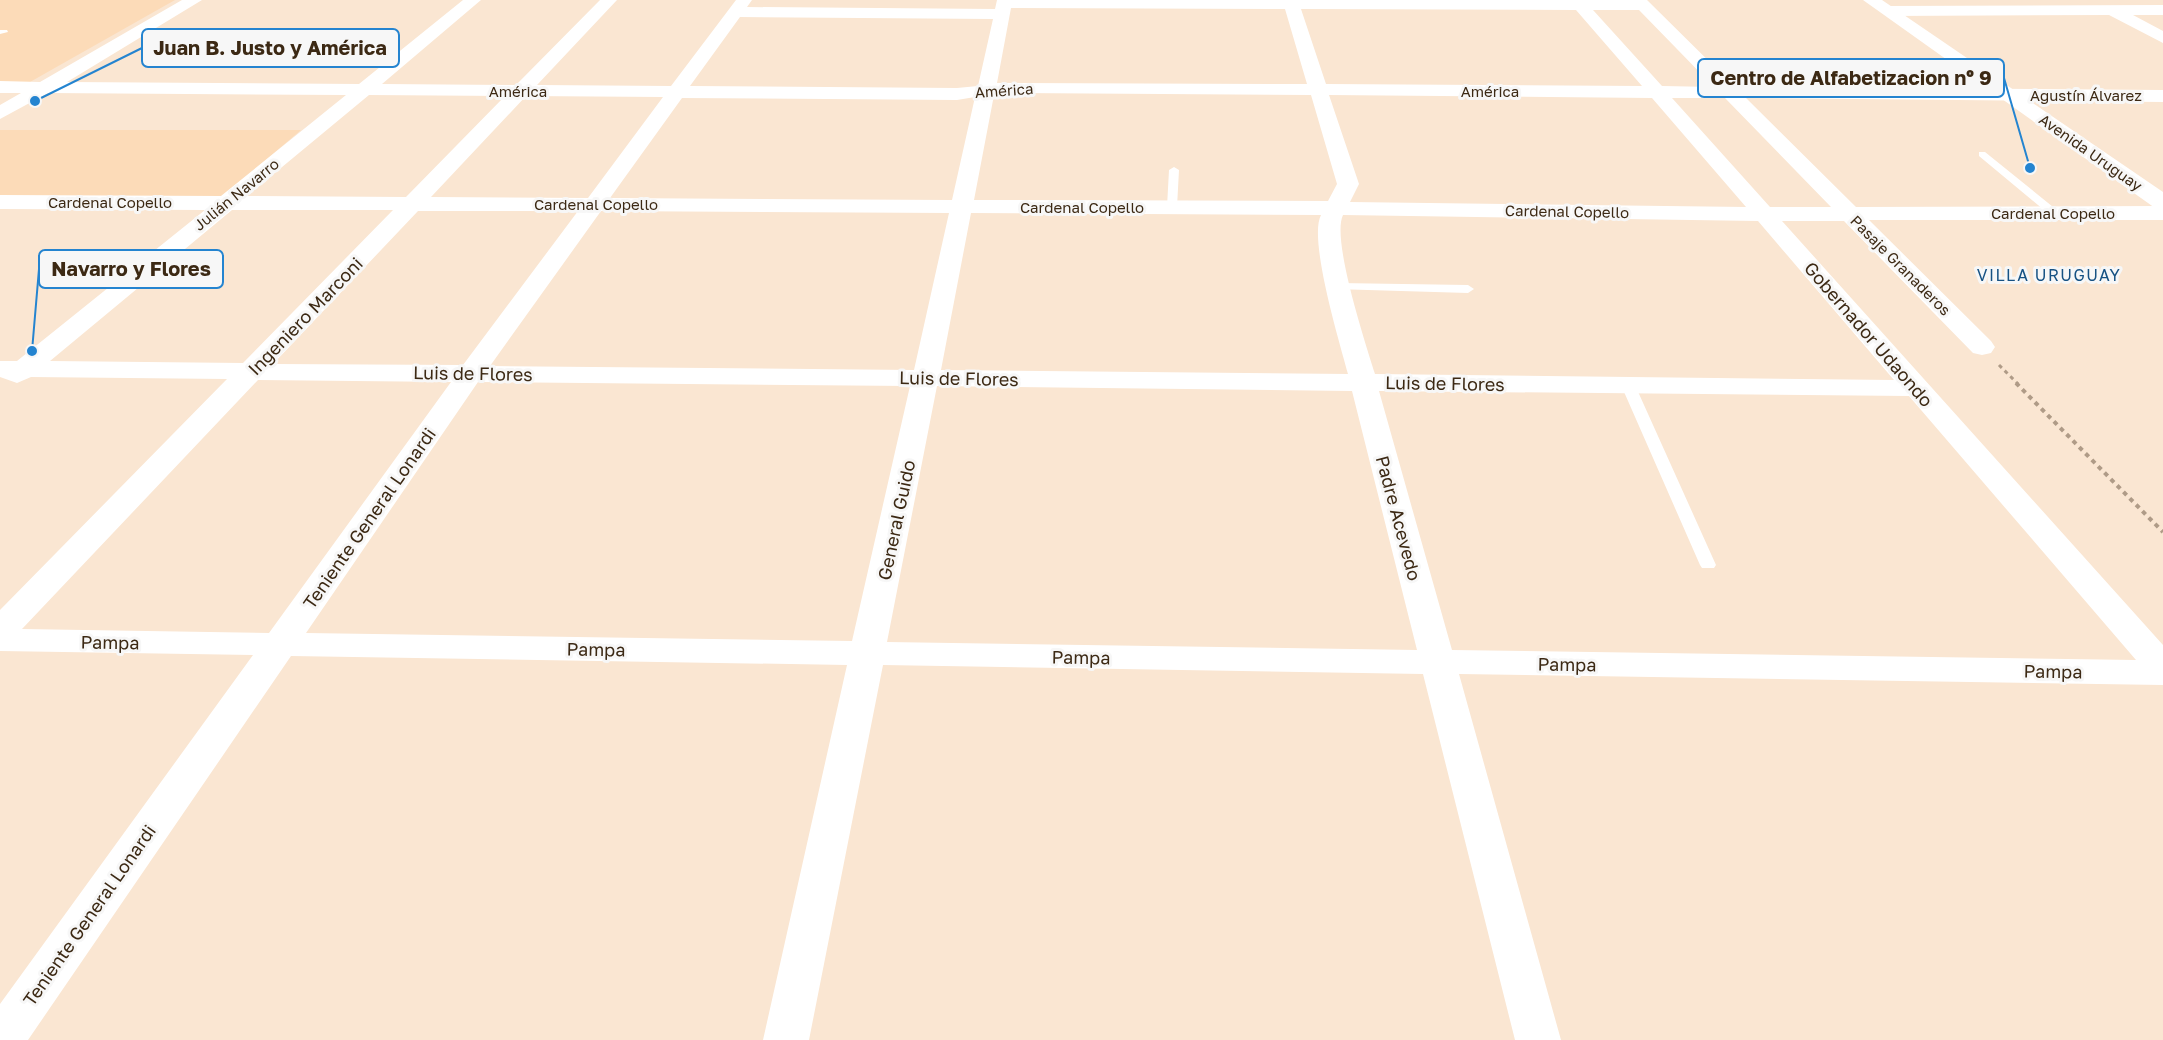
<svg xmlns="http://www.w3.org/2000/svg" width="2163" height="1040" viewBox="0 0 2163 1040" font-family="'Golos Text',sans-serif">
  <rect width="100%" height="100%" fill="#fae6d2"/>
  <path fill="#fcdbb8" d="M 0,0 L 175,0 L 30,82 L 0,82 Z
    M 0,130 L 301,130 L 221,198 L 0,197 Z"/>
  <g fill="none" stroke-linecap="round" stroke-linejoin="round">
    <path stroke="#af9b87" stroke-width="3" stroke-dasharray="4 4" stroke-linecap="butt" d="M 1999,365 L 2018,384"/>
    <path stroke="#af9b87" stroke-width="4" stroke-dasharray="4.5 4.5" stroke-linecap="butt" d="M 2016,383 L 2163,532"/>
    <path fill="#fff" fill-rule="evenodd" d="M 0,30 L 7,30 L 8,32 L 0,34 Z
      M 1979,152 L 1985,152 L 2058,211 L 2058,215 L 2050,215 L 1979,156 Z
      M 1174,167 L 1179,170 L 1177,207 L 1172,210 L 1167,207 L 1169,170 Z
      M 1338,283 L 1468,285 L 1474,289 L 1468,293 L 1334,289 L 1332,287 Z
      M 1628,381 L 1635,385 L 1716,565 L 1714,568 L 1702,568 L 1700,565 L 1621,385 Z"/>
    <path fill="#fff" fill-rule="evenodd" d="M 182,0 L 202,0 L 67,82 L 359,84 L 463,0 L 481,0 L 382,84 L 516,85 L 600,0 L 617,0 L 537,85 L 671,86 L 736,0 L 752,0 L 747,7 L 995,9 L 997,0 L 1647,0 L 1735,87 L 2163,90 L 2163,102 L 1746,98 L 1856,207 L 2163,206 L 2163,220 L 1869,220 L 1991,341 L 1995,347 L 1991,353 L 1982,355 L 1973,353 L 1844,221 L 1782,221 L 2163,645 L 2163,685 L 1459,674 L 1561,1040 L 1515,1040 L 1423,674 L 883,665 L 809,1040 L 763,1040 L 847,665 L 291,656 L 28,1040 L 0,1040 L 0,1004 L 253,655 L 0,651 L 0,610 L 227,379 L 31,377 L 17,383 L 0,377 L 0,361 L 17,361 L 205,210 L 0,209 L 0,195 L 221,196 L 346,95 L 48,93 L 0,119 L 0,105 L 21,93 L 0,93 L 0,81 L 40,82 ZM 1011,8 L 1285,9 L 1307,84 L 997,83 ZM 1301,9 L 1576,10 L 1642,86 L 1326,84 ZM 1593,10 L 1639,10 L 1714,87 L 1662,86 ZM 740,17 L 993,19 L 978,86 L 957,88 L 690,86 ZM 1012,93 L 1311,95 L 1337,184 L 1328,201 L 974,200 L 994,95 ZM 369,95 L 505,96 L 406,197 L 247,196 ZM 1329,95 L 1652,98 L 1746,207 L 1350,202 L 1359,184 ZM 526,96 L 663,97 L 588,198 L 431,197 ZM 975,97 L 952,200 L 610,198 L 682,98 L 957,100 ZM 1672,98 L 1725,98 L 1831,207 L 1770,207 ZM 232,210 L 393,210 L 243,363 L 50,361 ZM 418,211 L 578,211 L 463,365 L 273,364 ZM 601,211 L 949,213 L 914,370 L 490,366 ZM 971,213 L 1321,215 C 1308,239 1340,344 1348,374 L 941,370 ZM 1343,215 L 1758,221 L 1894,380 L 1375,374 C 1366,345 1331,239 1343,215 ZM 258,380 L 451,382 L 269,633 L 22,629 ZM 478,382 L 910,386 L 852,641 L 306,633 ZM 937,386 L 1352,391 L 1417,650 L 887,642 ZM 1379,391 L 1909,396 L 2136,660 L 1452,650 Z
      M 2163,5 L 2163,15 L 2133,15 L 2163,31 L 2163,43 L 2109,15 L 1888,16 L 1880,11 L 1888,6 Z"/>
    <path fill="#fff" fill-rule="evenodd" d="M 1863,0 L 1882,0 L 2163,192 L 2163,210 L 2155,208 Z"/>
  </g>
  <g text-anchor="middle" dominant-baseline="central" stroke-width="6" stroke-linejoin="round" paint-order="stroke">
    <g font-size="15" fill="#3c2914" stroke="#f7f7f7">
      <text transform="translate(1004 90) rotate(-4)">América</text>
      <text x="518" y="91">América</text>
      <text x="1490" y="91">América</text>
      <text x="2086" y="95">Agustín Álvarez</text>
      <text transform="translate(2091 152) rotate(35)">Avenida Uruguay</text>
      <text transform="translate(236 194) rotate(-39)">Julián Navarro</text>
      <text x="110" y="202">Cardenal Copello</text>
      <text x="596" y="204">Cardenal Copello</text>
      <text x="1082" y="207">Cardenal Copello</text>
      <text transform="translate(1567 211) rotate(1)">Cardenal Copello</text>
      <text x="2053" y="213">Cardenal Copello</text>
      <text transform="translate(1901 265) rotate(45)">Pasaje Granaderos</text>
    </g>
    <g font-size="16" letter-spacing="1.5" fill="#175283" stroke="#f7f7f7">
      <text x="2049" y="275">VILLA URUGUAY</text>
    </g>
    <g font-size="18" fill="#3c2914" stroke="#f7f7f7">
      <text transform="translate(305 316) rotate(-46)">Ingeniero Marconi</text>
      <text transform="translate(1869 334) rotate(49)">Gobernador Udaondo</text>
      <text transform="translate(473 373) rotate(1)">Luis de Flores</text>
      <text transform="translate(959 378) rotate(1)">Luis de Flores</text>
      <text transform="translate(1445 383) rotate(1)">Luis de Flores</text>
      <text transform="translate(369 518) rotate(-55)">Teniente General Lonardi</text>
      <text transform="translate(1399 518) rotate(75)">Padre Acevedo</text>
      <text transform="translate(896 520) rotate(-78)">General Guido</text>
      <text transform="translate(110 642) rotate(1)">Pampa</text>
      <text transform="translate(596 649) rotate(1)">Pampa</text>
      <text transform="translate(1081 657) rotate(1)">Pampa</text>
      <text transform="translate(1567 664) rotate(1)">Pampa</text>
      <text transform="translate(2053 671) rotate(1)">Pampa</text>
      <text transform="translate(89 915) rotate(-55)">Teniente General Lonardi</text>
    </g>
  </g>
  <path fill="none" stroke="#2484d0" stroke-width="2" d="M35 101L142 48M2030 168L2004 78M32 351L39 269"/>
  <g fill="#2484d0" stroke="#f7f7f7" stroke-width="2">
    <circle cx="35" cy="101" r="6"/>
    <circle cx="2030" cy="168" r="6"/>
    <circle cx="32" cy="351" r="6"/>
  </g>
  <g fill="#f7f7f7" stroke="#2484d0" stroke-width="2">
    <rect x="142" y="29" width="257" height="38" rx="6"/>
    <rect x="1698" y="59" width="306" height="38" rx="6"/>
    <rect x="39" y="250" width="184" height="38" rx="6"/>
  </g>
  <g font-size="20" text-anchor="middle" font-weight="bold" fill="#3c2914">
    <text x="270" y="55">Juan B. Justo y América</text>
    <text x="1851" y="85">Centro de Alfabetizacion nº 9</text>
    <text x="131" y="276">Navarro y Flores</text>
  </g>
</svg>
